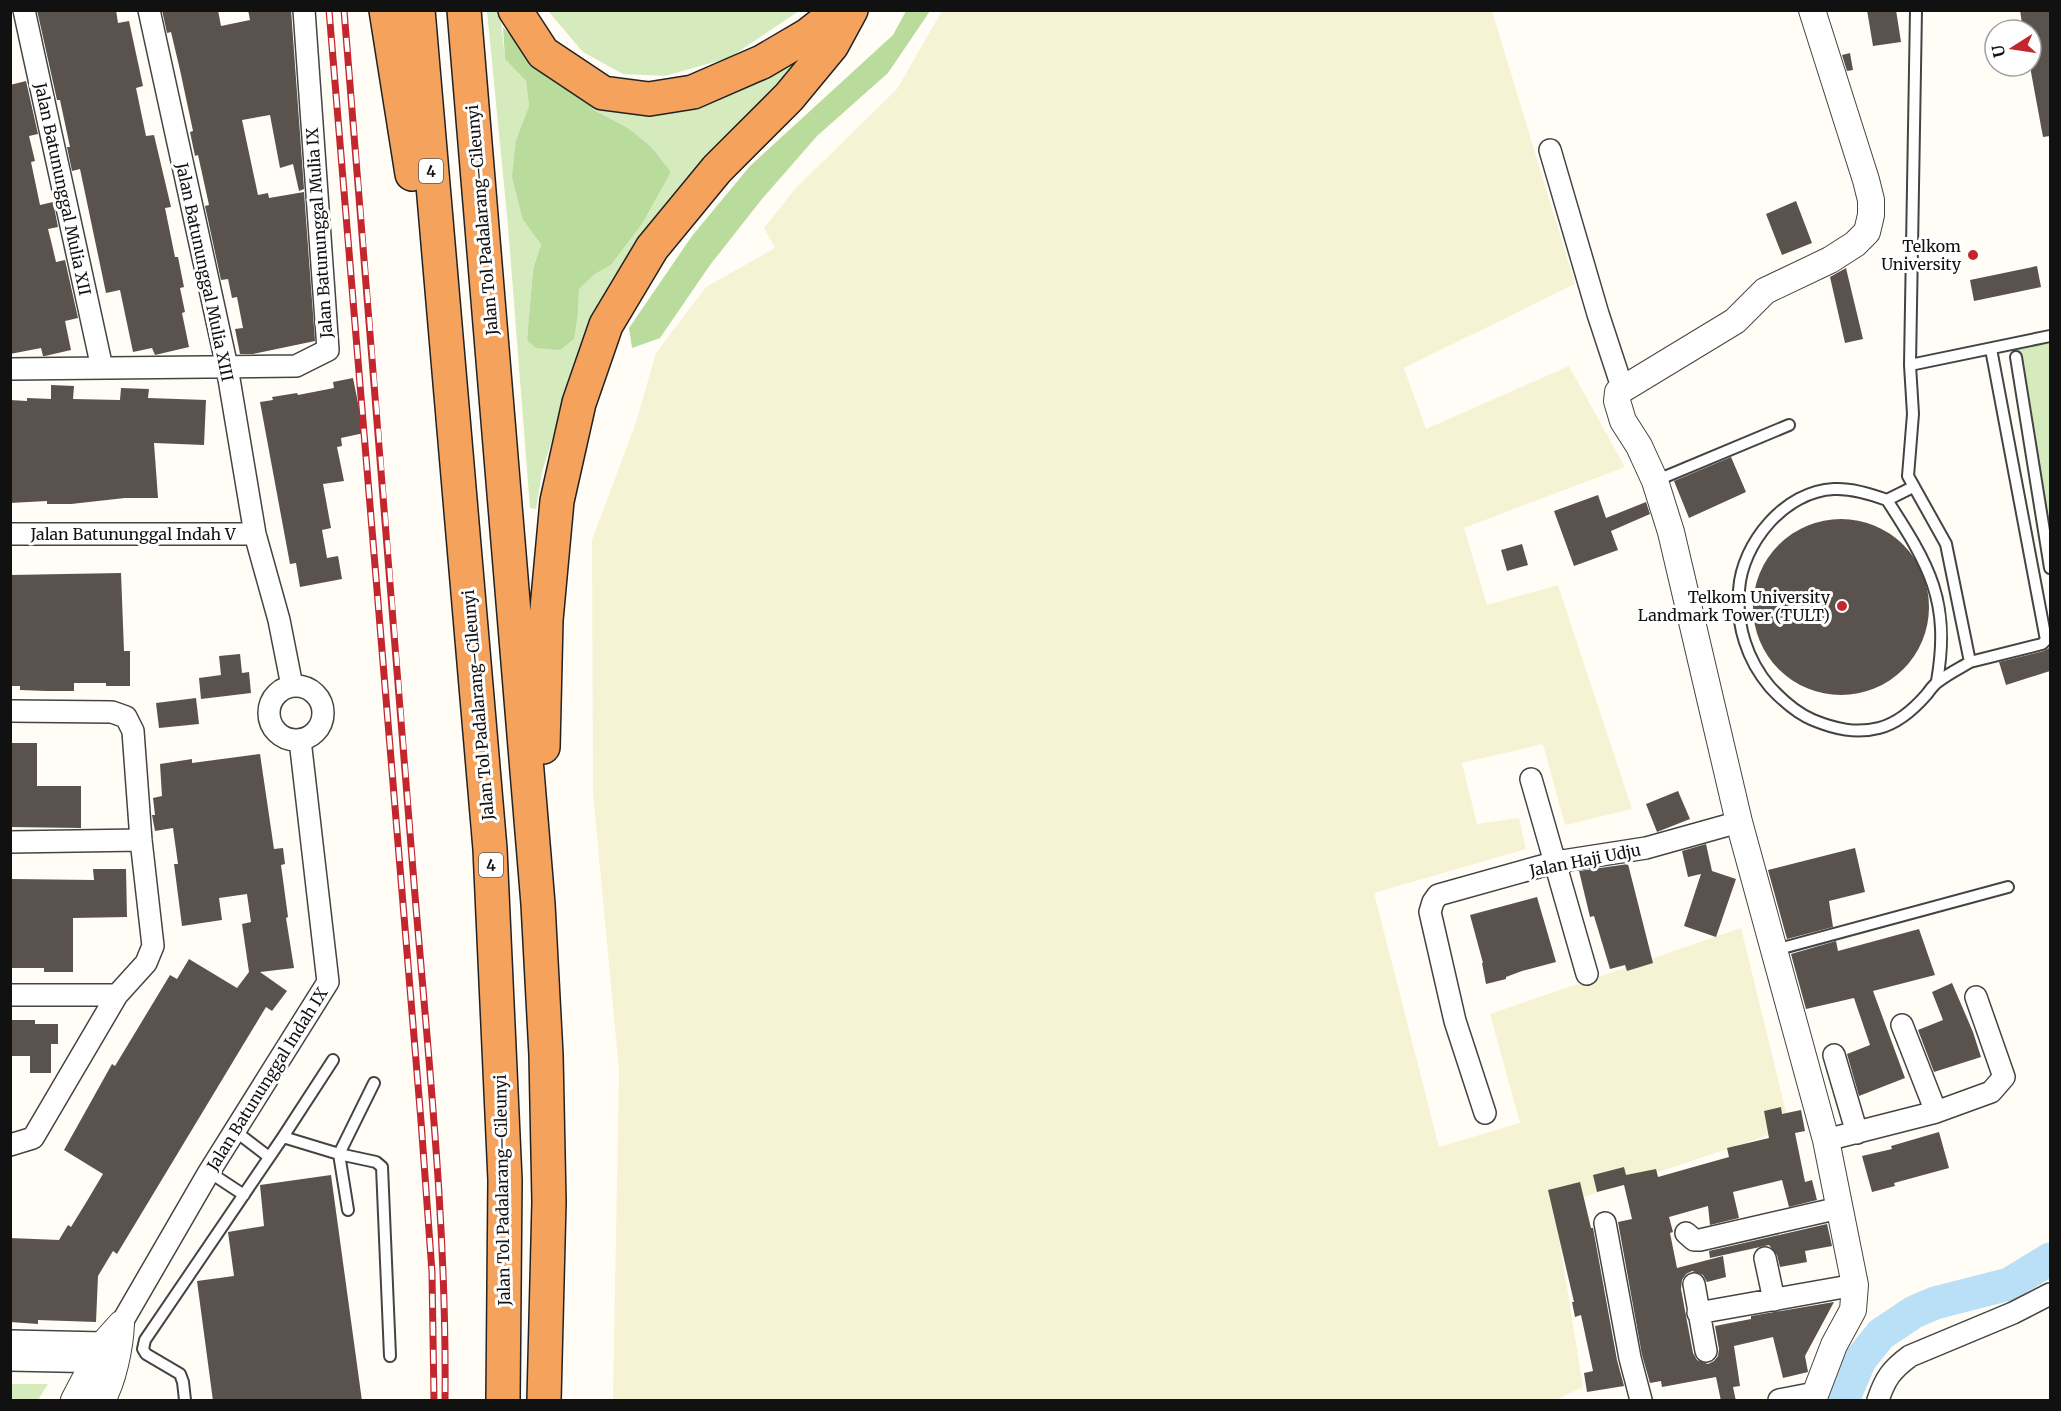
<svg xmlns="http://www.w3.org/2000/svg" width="2061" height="1411" viewBox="0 0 2061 1411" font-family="Merriweather,serif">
  <rect width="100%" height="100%" fill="#fffdf5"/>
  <path fill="#f6f3d4" d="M 942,11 L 1492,11 L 1575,284 L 1404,368 L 1426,429 L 1569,366 L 1625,467 L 1464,528 L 1487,605 L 1558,585 L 1632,809 L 1565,825 L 1543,744 L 1462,763 L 1477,824 L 1519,818 L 1526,849 L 1374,893 L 1439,1147 L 1520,1123 L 1490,1014 L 1741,928 L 1790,1128 L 1554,1207 L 1583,1387 L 1556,1400 L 613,1400 L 619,1071 L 593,793 L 592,540 L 636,422 L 656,353 L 706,287 L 775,248 L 764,228 L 795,189 L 897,89 Z"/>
  <path fill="#d5ebbd" d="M 487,11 L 500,11 L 505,59 L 526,81 L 529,106 L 516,140 L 523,220 L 541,243 L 533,269 L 527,340 L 578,313 L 579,289 L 595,274 L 611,265 L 642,224 L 671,172 L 628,128 L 594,110 L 577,91 L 613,103 L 835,26 L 567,391 L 542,472 L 536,509 L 530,508 L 508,226 Z
    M 548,11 L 799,11 L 729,58 L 665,76 L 623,74 L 583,52 Z
    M 2050,342 L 2050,536 L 2017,348 Z
    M 10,1384 L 48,1384 L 38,1400 L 11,1400 Z"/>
  <path fill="#b9dc9c" d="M 906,11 L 930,11 L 888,73 L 817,136 L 762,199 L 710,265 L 660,338 L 632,348 L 629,328 L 692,236 L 750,166 L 893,35 Z
    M 503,27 L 534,61 L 577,91 L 594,110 L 628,128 L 651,147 L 671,172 L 642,224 L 611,265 L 595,274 L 579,289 L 578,313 L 574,339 L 560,350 L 536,348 L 527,340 L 533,269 L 541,244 L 523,220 L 512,177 L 516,140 L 529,106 L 526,81 L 505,59 Z"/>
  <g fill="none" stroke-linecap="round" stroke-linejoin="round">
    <path stroke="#b9e0f7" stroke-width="33" d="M 1843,1400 L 1860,1360 L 1881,1334 L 1914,1312 L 1935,1303 L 2009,1284 L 2050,1259"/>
  </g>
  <path fill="#5a524d" d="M 37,10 L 116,10 L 118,23 L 129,21 L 143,86 L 136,88 L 146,136 L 154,135 L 171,207 L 165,208 L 175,257 L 178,257 L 184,287 L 180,288 L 185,312 L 182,313 L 189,347 L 155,355 L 152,348 L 133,352 L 120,290 L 106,293 L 80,169 L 72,171 L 67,147 L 70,147 L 60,100 L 57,100 Z
    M 162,10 L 218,10 L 221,26 L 250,20 L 248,10 L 291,10 L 304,189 L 299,191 L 293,164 L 280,168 L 270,115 L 242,120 L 258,195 L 268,193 L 269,198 L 304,192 L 315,341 L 253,354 L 240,354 L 235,329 L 243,328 L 237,297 L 232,298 L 228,279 L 221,280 L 205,206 L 209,205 L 198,155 L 195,156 L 190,132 L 193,131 L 180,70 L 171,32 L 167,33 Z
    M 1867,10 L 1896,10 L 1901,42 L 1873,46 Z
    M 2020,10 L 2050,10 L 2050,136 L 2043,137 L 2031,72 L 2031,30 L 2023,30 Z
    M 1850,53 L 1853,70 L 1847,71 L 1842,55 Z
    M 26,81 L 38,134 L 29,136 L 35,161 L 31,162 L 40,205 L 53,202 L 58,227 L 48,229 L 52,245 L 56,262 L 65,260 L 78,318 L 65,321 L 71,350 L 45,356 L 43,356 L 41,348 L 10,354 L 10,85 Z
    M 1796,201 L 1812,243 L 1782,255 L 1766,214 Z
    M 2037,266 L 2041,287 L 1974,301 L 1970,280 Z
    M 1846,268 L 1863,339 L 1845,343 L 1830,277 Z
    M 353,378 L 364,433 L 341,438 L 342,446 L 337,447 L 344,481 L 323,484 L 331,528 L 322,530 L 327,558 L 338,556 L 342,579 L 300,587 L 296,563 L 290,564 L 260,402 L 273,400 L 272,397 L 297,393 L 298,395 L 334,388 L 333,382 Z
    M 51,385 L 74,386 L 73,399 L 120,400 L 121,388 L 149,389 L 148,398 L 206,400 L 204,445 L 154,443 L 158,498 L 125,498 L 71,504 L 47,504 L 47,501 L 10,503 L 10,400 L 27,401 L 27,398 L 51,399 Z
    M 1731,457 L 1746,492 L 1689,518 L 1674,481 Z
    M 1598,495 L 1606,518 L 1646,502 L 1650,514 L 1611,531 L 1618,550 L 1574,566 L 1554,511 Z
    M1753 607a88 88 0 1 1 176 0a88 88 0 1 1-176 0Z
    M 1522,544 L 1528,565 L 1507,571 L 1501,550 Z
    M 121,573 L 124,651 L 130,651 L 130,686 L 106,686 L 106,683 L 74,683 L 74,691 L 47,691 L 20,690 L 20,686 L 10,686 L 10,575 Z
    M 2049,648 L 2050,671 L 2006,685 L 1999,662 L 2044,651 Z
    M 240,654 L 242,673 L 249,672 L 251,693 L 201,699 L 199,678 L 221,675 L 219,656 Z
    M 196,698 L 199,724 L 159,728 L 156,703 Z
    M 10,743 L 37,743 L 37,786 L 81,786 L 81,828 L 10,827 Z
    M 260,754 L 274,849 L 283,848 L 285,864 L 281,865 L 288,917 L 286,918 L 294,968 L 260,972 L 287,991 L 272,1011 L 266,1007 L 117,1254 L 113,1251 L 98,1276 L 96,1322 L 38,1320 L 38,1324 L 10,1322 L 10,1238 L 59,1240 L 68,1225 L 71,1227 L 87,1201 L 103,1174 L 64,1150 L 112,1064 L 115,1066 L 170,975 L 177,979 L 189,959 L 237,988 L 249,972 L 242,924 L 251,922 L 247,894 L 219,898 L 222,920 L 182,926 L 174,864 L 178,864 L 173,828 L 155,831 L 152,815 L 155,815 L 153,798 L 162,796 L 160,764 L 192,759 L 192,763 Z
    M 1678,791 L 1690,819 L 1657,832 L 1646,804 Z
    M 1706,844 L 1712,871 L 1736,879 L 1716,937 L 1684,926 L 1701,874 L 1688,877 L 1682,851 Z
    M 1855,848 L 1865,892 L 1829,901 L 1833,927 L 1787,939 L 1768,870 Z
    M 1628,864 L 1653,963 L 1627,971 L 1625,965 L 1610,969 L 1594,916 L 1590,917 L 1579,871 Z
    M 93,869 L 126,869 L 127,917 L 73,918 L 73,972 L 44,972 L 44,968 L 11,968 L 10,879 L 94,880 Z
    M 1537,897 L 1556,962 L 1522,971 L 1506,977 L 1506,979 L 1486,984 L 1482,963 L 1483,963 L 1470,915 Z
    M 1919,929 L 1935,975 L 1873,991 L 1905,1078 L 1859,1096 L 1847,1054 L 1870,1045 L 1854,998 L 1806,1009 L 1791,954 L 1836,941 L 1838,951 Z
    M 1952,983 L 1973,1032 L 1981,1057 L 1934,1072 L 1918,1030 L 1943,1020 L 1932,992 Z
    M 12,1020 L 35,1020 L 35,1024 L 58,1024 L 58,1044 L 51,1044 L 51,1073 L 30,1073 L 30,1056 L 10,1056 Z
    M 1781,1107 L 1782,1114 L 1801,1110 L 1805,1131 L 1795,1133 L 1805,1182 L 1812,1180 L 1817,1200 L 1789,1207 L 1782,1180 L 1733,1192 L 1739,1218 L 1710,1225 L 1708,1206 L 1669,1217 L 1673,1232 L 1670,1233 L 1677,1268 L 1723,1256 L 1726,1277 L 1707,1282 L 1703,1275 L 1692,1271 L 1686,1274 L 1682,1280 L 1681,1289 L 1686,1316 L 1693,1353 L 1697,1360 L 1708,1364 L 1714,1361 L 1718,1356 L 1719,1349 L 1715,1326 L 1751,1319 L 1751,1316 L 1834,1302 L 1805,1356 L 1808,1372 L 1783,1378 L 1773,1337 L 1734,1346 L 1740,1386 L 1733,1387 L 1736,1401 L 1721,1401 L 1716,1377 L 1662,1387 L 1661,1381 L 1650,1383 L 1642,1355 L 1618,1222 L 1632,1219 L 1624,1185 L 1597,1192 L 1593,1175 L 1624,1167 L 1626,1175 L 1656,1169 L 1658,1177 L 1729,1157 L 1727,1148 L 1769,1138 L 1764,1111 Z
    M 1939,1132 L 1949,1168 L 1894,1183 L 1895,1186 L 1872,1192 L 1862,1156 L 1892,1149 L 1891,1146 Z
    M 331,1175 L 362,1401 L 213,1401 L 197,1281 L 234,1276 L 228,1232 L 264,1226 L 260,1185 Z
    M 1580,1182 L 1591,1228 L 1593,1228 L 1617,1360 L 1624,1386 L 1587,1392 L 1584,1373 L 1593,1371 L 1581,1315 L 1575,1317 L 1572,1302 L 1574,1302 L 1548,1190 Z
    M 1827,1224 L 1832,1246 L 1805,1251 L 1807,1262 L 1780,1267 L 1777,1255 L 1769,1245 L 1710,1258 L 1709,1251 Z"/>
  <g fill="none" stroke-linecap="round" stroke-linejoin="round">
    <defs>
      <path id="service" d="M 1916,10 L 1910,365 L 1913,414 L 1908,476 L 1946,544 L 1970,662 L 2042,644 L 2046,640 L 1991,349
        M 2016,357 L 2050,568
        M 1910,365 L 2050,336
        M 1655,481 L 1789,425
        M 1913,487 L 1887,500 C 1871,494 1852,488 1834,489 C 1785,491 1742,543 1739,590 C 1736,625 1747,660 1770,687 C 1783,701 1796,713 1813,720 C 1835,729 1856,734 1879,728 C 1899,723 1914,709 1927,694 C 1930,690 1934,684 1939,681 C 1948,674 1960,668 1970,662
        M 1887,500 C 1929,565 1951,601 1937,681
        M 1775,950 L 2008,887
        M 235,1131 L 269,1157
        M 283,1137 L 339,1154 L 376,1162 L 382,1167 L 390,1356
        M 209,1172 L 244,1195
        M 348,1210 L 339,1154 L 374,1083
        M 185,1400 L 183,1382 L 180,1374 L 146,1354 L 143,1349 L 145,1340 L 283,1137 L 333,1060"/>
      <path id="minor" d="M 24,10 L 102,368
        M 149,10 L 227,367 L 255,534 L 279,620 L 292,686
        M 1550,150 L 1598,314 L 1623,390
        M 10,369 L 296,366 L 328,350 L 304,10
        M 10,534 L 255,534
        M269 713a27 27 0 1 1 54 0a27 27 0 1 1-54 0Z
        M 10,711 L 112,712 L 126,717 L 133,731 L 141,840 L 153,946 L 146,963 L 117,995 L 33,1138 L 10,1145
        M 1531,779 L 1587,974
        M 10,842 L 141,840
        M 10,995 L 117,995
        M 1902,1025 L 1936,1112
        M 1834,1055 L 1857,1133
        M 1485,1113 L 1455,1021 L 1430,912 L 1433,902 L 1438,895 L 1556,862 L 1646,848 L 1739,822
        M 1826,1140 L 1936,1112 L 1991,1092 L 2004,1077 L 1976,997
        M 1605,1223 L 1630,1358 L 1641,1400
        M 1686,1233 L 1694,1240 L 1700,1240 L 1839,1208
        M 1765,1258 L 1774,1300
        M 1694,1284 L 1706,1351
        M 1698,1313 L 1855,1285
        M 121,1324 L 209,1172 L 328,982 L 300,740
        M 10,1341 L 104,1343 L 118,1346
        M 10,1360 L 108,1362
        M 1779,1400 L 1815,1393
        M 1878,1400 C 1885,1379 1891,1370 1910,1356 L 2013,1313 L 2050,1294"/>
      <path id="tertiary" d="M 1812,10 L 1866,180 L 1871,200 L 1871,215 L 1867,232 L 1855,244 L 1830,260 L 1765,291 L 1735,321 L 1618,392 L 1617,401 L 1623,421 L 1639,446 L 1655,481 L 1671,532 L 1739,822 L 1826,1140 L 1855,1285 L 1853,1310 L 1834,1345 L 1813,1400
        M 74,1400 L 104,1343 L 121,1324 C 120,1347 113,1381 102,1400"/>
      <path id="motorway" d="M 386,10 L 412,174
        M 418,10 L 490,849 L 505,1180 L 503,1400
        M 464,10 L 538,904 L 546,1055 L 549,1202 L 544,1400
        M 515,10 L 543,53 L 603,93 L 649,99 L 693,92 L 762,62 L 808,35 L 840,10
        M 543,747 L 546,620 L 557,501 L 579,403 L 606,325 L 652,248 L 717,169 L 789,97 L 832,45 L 851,10"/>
    </defs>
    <use href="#service" stroke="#444" stroke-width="14"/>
    <use href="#minor" stroke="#444" stroke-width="24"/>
    <use href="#tertiary" stroke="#444" stroke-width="28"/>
    <use href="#motorway" stroke="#222" stroke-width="36"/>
    <use href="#service" stroke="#fff" stroke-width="10"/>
    <use href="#minor" stroke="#fff" stroke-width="21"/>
    <use href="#tertiary" stroke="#fff" stroke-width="26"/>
    <use href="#motorway" stroke="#f5a25d" stroke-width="33"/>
    <defs>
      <path id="rail" d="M 329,10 L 421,1121 L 432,1272 L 434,1400
        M 344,10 C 368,301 392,592 414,883 C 428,1055 447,1228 445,1400"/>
    </defs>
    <use href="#rail" stroke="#c4262e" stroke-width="7"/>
    <use href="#rail" stroke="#fff" stroke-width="4.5" stroke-dasharray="14" stroke-linecap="butt"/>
  </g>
  <g fill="#c4262e" stroke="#fff" stroke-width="2">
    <circle cx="1973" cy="255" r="6"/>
    <circle cx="1842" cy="606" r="6"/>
  </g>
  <g text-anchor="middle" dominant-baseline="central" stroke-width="6" stroke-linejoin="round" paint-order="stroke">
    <g fill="#fff" stroke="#585858" stroke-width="1.5">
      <rect x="419" y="159" width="24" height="24" rx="4.5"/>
      <rect x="479" y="853" width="24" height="24" rx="4.5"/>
    </g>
    <g font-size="15" font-weight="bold" fill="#111">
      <text x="431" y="171">4</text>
      <text x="491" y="865">4</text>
    </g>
    <g font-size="16" fill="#111" stroke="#fff">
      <text transform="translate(63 189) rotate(78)">Jalan Batununggal Mulia XII</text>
      <text transform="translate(482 220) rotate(-95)">Jalan Tol Padalarang–Cileunyi</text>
      <text transform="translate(319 233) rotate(-94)">Jalan Batununggal Mulia IX</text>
      <text transform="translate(205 272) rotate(78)">Jalan Batununggal Mulia XIII</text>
      <text x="133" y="534">Jalan Batununggal Indah V</text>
      <text transform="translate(478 705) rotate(-95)">Jalan Tol Padalarang–Cileunyi</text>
      <text transform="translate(1585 860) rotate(-11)">Jalan Haji Udju</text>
      <text transform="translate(267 1079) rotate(-58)">Jalan Batununggal Indah IX</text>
      <text transform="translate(502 1190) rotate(-91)">Jalan Tol Padalarang–Cileunyi</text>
    </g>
    <g font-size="16" fill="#111" stroke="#fff" text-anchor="end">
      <text x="1961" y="246">Telkom<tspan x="1961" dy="18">University</tspan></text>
      <text x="1830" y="597">Telkom University<tspan x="1830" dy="18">Landmark Tower (TULT)</tspan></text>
    </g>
  </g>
  <rect width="2061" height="1411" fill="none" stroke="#111111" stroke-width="24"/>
  <g transform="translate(2013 48) rotate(258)"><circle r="28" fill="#ffffff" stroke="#a0a0a0" stroke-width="1.5"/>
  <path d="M0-4.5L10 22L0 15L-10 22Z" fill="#c4262e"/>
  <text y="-9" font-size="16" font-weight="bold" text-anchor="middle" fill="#111111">U</text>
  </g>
</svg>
